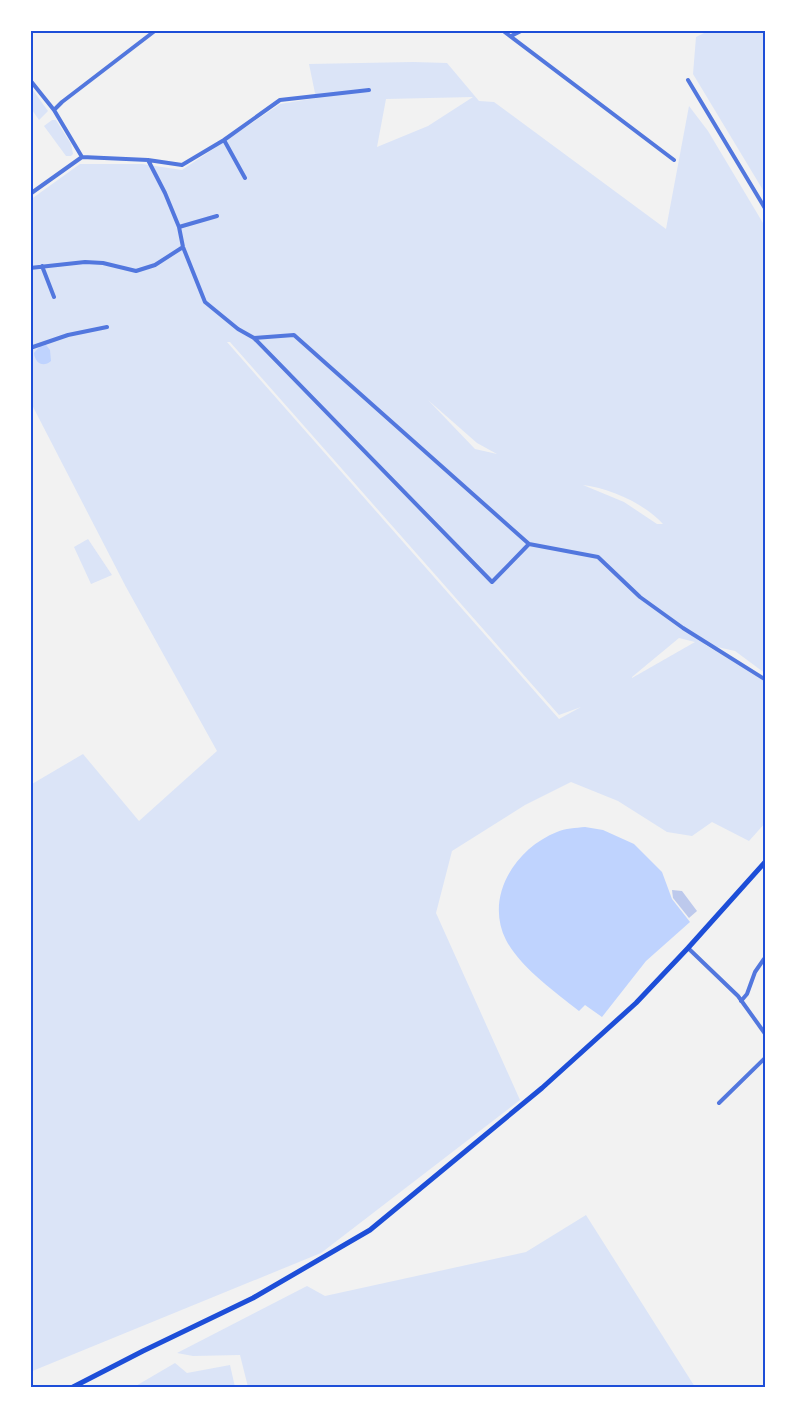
<svg xmlns="http://www.w3.org/2000/svg" width="796" height="1417" viewBox="0 0 796 1417" font-family="Rubik,sans-serif">
  <rect width="100%" height="100%" fill="#f2f2f2"/>
  <path fill="#dbe4f7" fill-rule="evenodd" d="M 710,30 L 766,30 L 766,195 L 693,74 L 696,37 Z
    M 413,62 L 447,63 L 479,101 L 494,102 L 666,229 L 689,106 L 708,131 L 766,228 L 766,674 L 735,651 L 704,644 L 766,681 L 766,822 L 749,841 L 712,822 L 692,836 L 667,832 L 618,801 L 571,782 L 525,805 L 452,851 L 436,913 L 520,1100 L 321,1253 L 30,1372 L 30,780 L 32,784 L 83,754 L 139,821 L 217,751 L 126,587 L 30,401 L 30,200 L 80,164 L 142,164 L 182,170 L 280,104 L 316,98 L 309,64 ZM 473,97 L 428,126 L 377,147 L 386,99 ZM 227,342 L 230,342 L 559,715 L 581,707 L 559,719 ZM 428,400 L 477,443 L 497,454 L 475,449 ZM 583,485 C 610,488 645,504 663,524 L 657,524 L 624,502 ZM 679,638 L 695,642 L 632,678 L 632,677 Z
    M 30,86 L 48,111 L 39,120 L 30,107 Z
    M 52,120 L 56,120 L 71,144 L 73,154 L 71,156 L 66,156 L 44,126 Z
    M 88,539 L 112,575 L 91,584 L 74,547 Z
    M 586,1215 L 695,1387 L 248,1387 L 240,1355 L 193,1356 L 177,1353 L 307,1286 L 325,1296 L 526,1252 Z
    M 175,1363 L 187,1373 L 230,1365 L 235,1387 L 134,1387 Z"/>
  <path fill="#bfd3fe" d="M 46,345 L 50,350 L 51,361 C 43,368 35,363 34,353 L 40,346 Z
    M 585,827 L 603,830 L 634,844 L 662,872 L 672,899 L 690,922 L 646,961 L 602,1017 L 585,1005 L 579,1011 C 555,992 521,968 506,940 C 484,896 516,848 557,832 C 565,828 576,828 585,827 Z"/>
  <path fill="#bdc9ec" d="M 672,890 L 682,891 L 697,911 L 689,918 L 673,898 Z"/>
  <g fill="none" stroke-linecap="round" stroke-linejoin="round">
    <path stroke="#5277de" stroke-width="4" d="M 502,30 L 674,160
      M 511,36 L 523,30
      M 30,80 L 54,110 L 82,157 L 30,194
      M 688,80 L 766,210
      M 54,110 L 62,102 L 156,30
      M 224,140 L 245,178
      M 82,157 L 148,160 L 182,165 L 224,140 L 280,100 L 369,90
      M 148,160 L 165,193 L 179,227 L 183,247 L 205,302 L 238,329 L 254,338 L 492,582 L 529,544
      M 179,227 L 217,216
      M 42,266 L 54,297
      M 30,268 L 85,262 L 103,263 L 136,271 L 155,265 L 183,247
      M 254,338 L 294,335 L 529,544 L 598,557 L 640,597 L 683,628 L 766,680
      M 30,348 L 68,335 L 107,327
      M 688,948 L 738,996 L 766,1035
      M 741,1001 L 747,994 L 755,972 L 764,959
      M 719,1103 L 766,1057"/>
    <path stroke="#1d4ed8" stroke-width="5" d="M 73,1387 L 143,1351 L 253,1298 L 370,1230 L 542,1088 L 636,1003 L 688,948 L 766,861"/>
  </g>
  <rect width="796" height="1417" fill="none" stroke="#ffffff" stroke-width="63"/>
  <rect x="32" y="32" width="732" height="1354" fill="none" stroke="#1d4ed8" stroke-width="2"/>
</svg>
